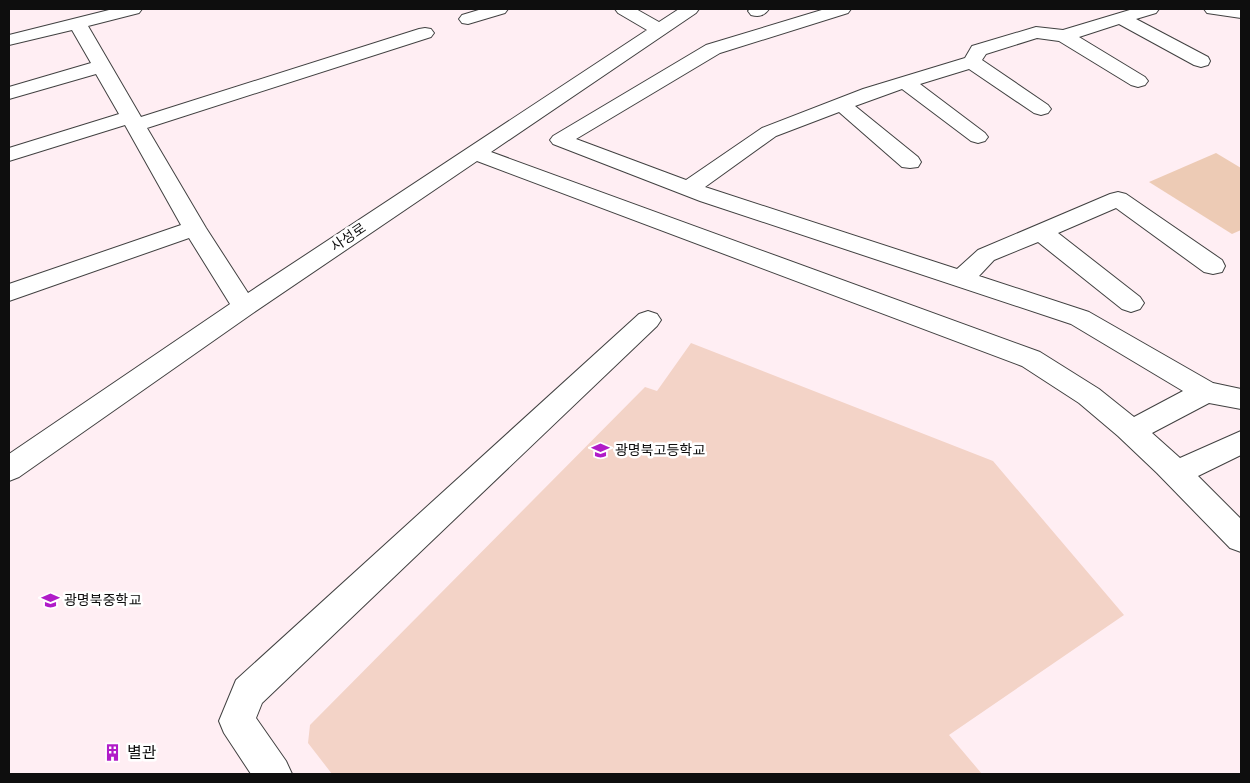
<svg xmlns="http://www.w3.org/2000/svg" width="1250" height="783" viewBox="0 0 1250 783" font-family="'IBM Plex Serif','Noto Sans KR',serif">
  <rect width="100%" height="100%" fill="#ffeef3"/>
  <path fill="#edcbb5" d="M 1216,153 L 1241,168 L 1241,230 L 1232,234 L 1149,182 Z"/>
  <path fill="#f3d3c7" d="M 691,343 L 993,461 L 1124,615 L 949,735 L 982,774 L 332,774 L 308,743 L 310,725 L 645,387 L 657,391 Z"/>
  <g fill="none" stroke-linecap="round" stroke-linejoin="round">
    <defs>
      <path id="minor" d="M 113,9 L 142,9 L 139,13 L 88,26 L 141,117 L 419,29 L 425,28 L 431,29 L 434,33 L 431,37 L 147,128 L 206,228 L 248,293 L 647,30 L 618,13 L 615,9 L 636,9 L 659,22 L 679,9 L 699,9 L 696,13 L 491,152 L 1040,352 L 1099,389 L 1134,417 L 1183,391 L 1071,324 L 700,201 L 553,144 L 550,140 L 553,136 L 706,45 L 825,9 L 851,9 L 848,13 L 720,53 L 576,139 L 686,180 L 762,128 L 863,89 L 965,58 L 972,46 L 1036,27 L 1063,30 L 1133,9 L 1159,9 L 1156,13 L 1136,19 L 1208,57 L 1210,61 L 1208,65 L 1201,67 L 1194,65 L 1119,24 L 1079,37 L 1145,77 L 1148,81 L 1145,85 L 1138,87 L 1131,85 L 1059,41 L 1037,38 L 986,54 L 982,60 L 1048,105 L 1051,109 L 1048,113 L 1041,115 L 1034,113 L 969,69 L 920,84 L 985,133 L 988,137 L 985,141 L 978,143 L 971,141 L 902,89 L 855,106 L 918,157 L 921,162 L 918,167 L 910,168 L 902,167 L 839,112 L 776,136 L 705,187 L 957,269 L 978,250 L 1110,194 L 1118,192 L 1126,194 L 1222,260 L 1225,266 L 1222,272 L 1213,274 L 1204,272 L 1116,208 L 1058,233 L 1140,297 L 1144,303 L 1140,309 L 1131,312 L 1122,309 L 1038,242 L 994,260 L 979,276 L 1089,312 L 1213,383 L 1241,389 L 1241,409 L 1209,403 L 1152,433 L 1180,458 L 1241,431 L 1241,455 L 1198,476 L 1241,519 L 1241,552 L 1230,548 L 1157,473 L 1118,436 L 1079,403 L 1022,366 L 477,161 L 253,313 L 19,477 L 9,481 L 9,454 L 230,304 L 189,238 L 9,301 L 9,284 L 181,225 L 125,125 L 9,161 L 9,148 L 119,114 L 96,74 L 9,99 L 9,87 L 91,63 L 72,30 L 9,45 L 9,35 Z
        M 482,9 L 508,9 L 505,13 L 468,24 L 462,23 L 459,19 L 462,15 Z
        M 750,9 L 769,9 C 764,16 759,17 751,15 L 748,11 Z
        M 1204,9 L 1241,9 L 1241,18 L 1207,13 Z
        M 648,311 L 657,314 L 661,320 L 657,326 L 262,703 L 256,718 L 286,761 L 292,774 L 251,774 L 224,733 L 219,721 L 236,680 L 639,314 Z"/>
    </defs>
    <use href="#minor" stroke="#414141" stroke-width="2"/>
    <use href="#minor" fill="#fff" fill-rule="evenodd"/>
  </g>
  <defs>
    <symbol id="school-bare" viewBox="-9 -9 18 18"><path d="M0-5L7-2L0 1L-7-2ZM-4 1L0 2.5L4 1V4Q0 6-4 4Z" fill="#b11bc8" stroke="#fff" stroke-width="2.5" paint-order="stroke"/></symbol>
    <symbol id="building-bare" viewBox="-9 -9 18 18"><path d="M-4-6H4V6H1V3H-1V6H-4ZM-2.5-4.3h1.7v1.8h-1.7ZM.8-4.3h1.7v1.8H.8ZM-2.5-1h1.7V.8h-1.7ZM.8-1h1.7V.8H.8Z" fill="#b11bc8" stroke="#fff" stroke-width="2.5" paint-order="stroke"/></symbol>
  </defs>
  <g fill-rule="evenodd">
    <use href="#school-bare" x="588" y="438" width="25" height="25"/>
    <use href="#school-bare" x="38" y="588" width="25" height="25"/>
    <use href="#building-bare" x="100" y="740" width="25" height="25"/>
  </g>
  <g text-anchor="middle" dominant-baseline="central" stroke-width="5" stroke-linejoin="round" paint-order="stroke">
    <g font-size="14" fill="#0e0e0e" stroke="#fff">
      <text transform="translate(348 237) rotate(-34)">사성로</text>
    </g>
    <g font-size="14" fill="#0e0e0e" stroke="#fff" text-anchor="start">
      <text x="615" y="450">광명북고등학교</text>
      <text x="64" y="600">광명북중학교</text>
    </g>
    <g font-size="16" fill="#0e0e0e" stroke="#fff" text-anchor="start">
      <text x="127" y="752">별관</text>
    </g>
  </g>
  <rect width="1250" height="783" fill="none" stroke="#0e0e0e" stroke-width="20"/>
</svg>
